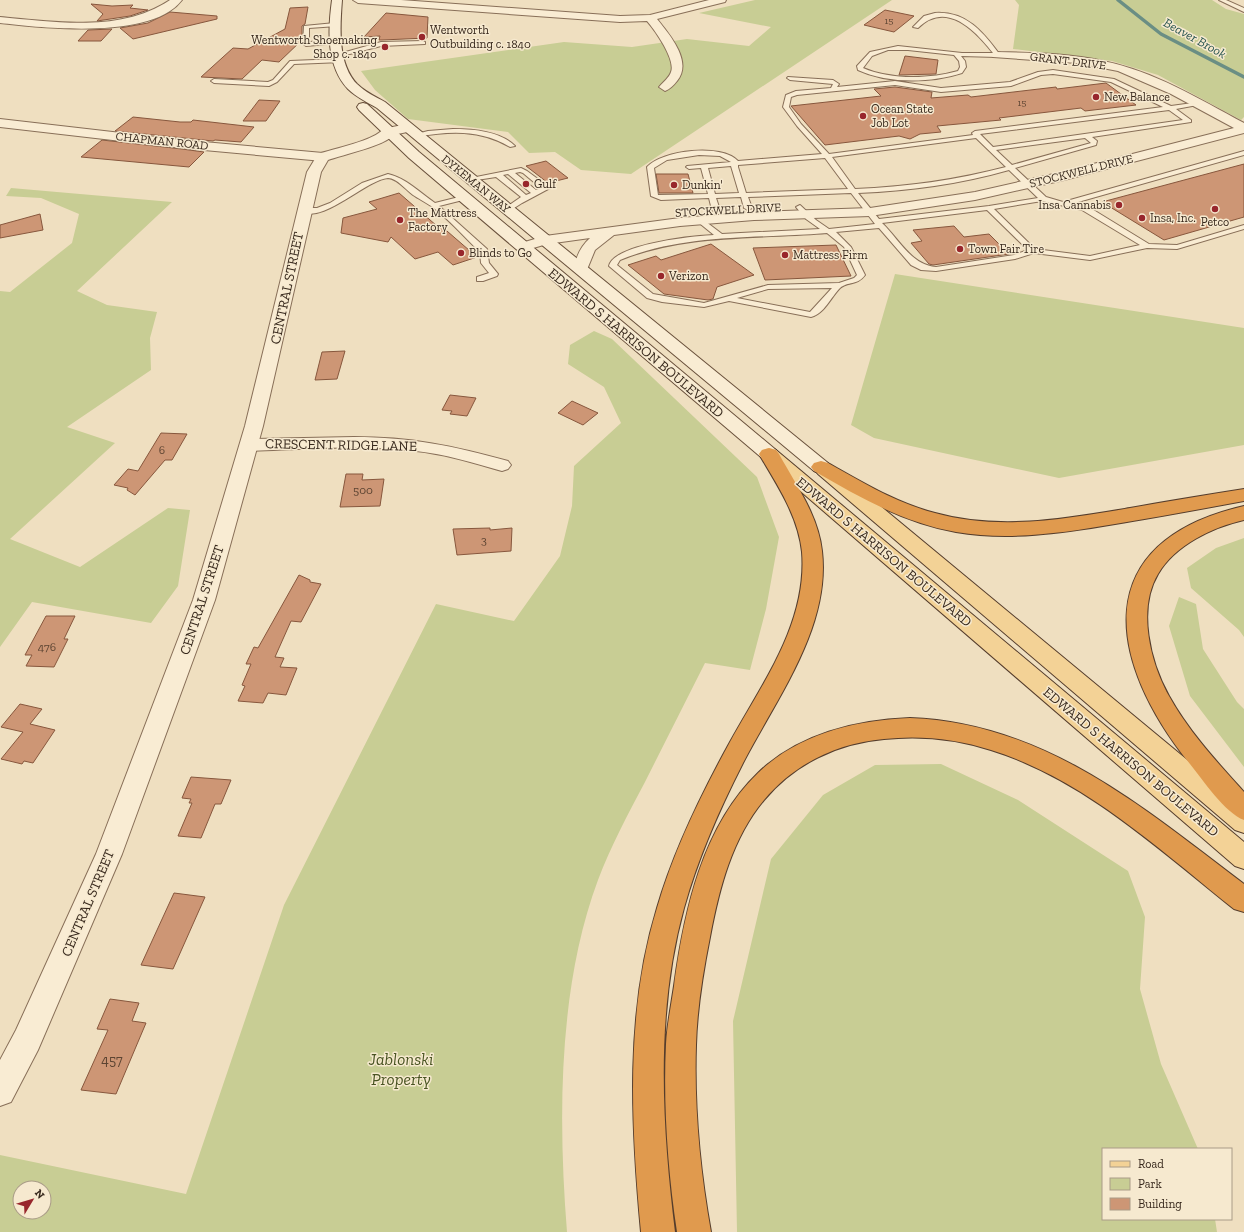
<svg xmlns="http://www.w3.org/2000/svg" width="1244" height="1232" viewBox="0 0 1244 1232" font-family="'Zilla Slab',serif">
  <rect width="100%" height="100%" fill="#efdfc0"/>
  <path fill="#c8cd94" fill-rule="evenodd" d="M 755,0 L 892,0 L 631,174 L 581,170 L 555,152 L 529,153 L 508,132 L 408,119 L 375,90 L 361,71 L 564,42 L 632,47 L 687,39 L 749,46 L 771,27 L 699,13 Z
    M 1015,0 L 1212,0 L 1226,9 L 1244,14 L 1244,117 L 1241,120 L 1158,75 L 1112,61 L 1013,49 L 1019,5 Z
    M 11,188 L 172,202 L 77,291 L 107,305 L 157,312 L 150,338 L 151,370 L 67,427 L 115,443 L 10,539 L 80,567 L 168,508 L 190,510 L 178,586 L 151,623 L 32,602 L 0,647 L 0,291 L 10,292 L 72,243 L 79,214 L 41,198 L 6,196 Z
    M 895,274 L 1244,328 L 1244,445 L 1059,478 L 874,438 L 851,425 Z
    M 594,331 L 612,339 L 757,477 L 779,537 L 766,609 L 750,670 L 705,663 C 685,703 665,742 645,782 C 628,814 611,846 598,880 C 558,987 558,1119 567,1232 L 0,1232 L 0,1155 L 186,1194 L 284,905 L 436,604 L 514,621 L 560,556 L 572,506 L 574,466 L 621,423 L 604,387 L 568,364 L 570,345 ZM 20,1188 L 44,1188 L 44,1212 L 20,1212 Z
    M 1244,538 L 1244,637 L 1239,630 L 1191,588 L 1187,568 L 1216,548 Z
    M 1179,597 L 1196,604 L 1203,649 L 1237,702 L 1244,709 L 1244,767 L 1190,696 L 1169,626 Z
    M 941,764 L 1018,800 L 1128,871 L 1145,917 L 1140,989 L 1161,1064 L 1198,1149 L 1103,1149 L 1103,1219 L 1215,1219 L 1217,1232 L 737,1232 L 733,1021 L 771,859 L 823,795 L 875,765 Z"/>
  <g fill="none" stroke-linecap="round" stroke-linejoin="round">
    <path stroke="#6a8e84" stroke-width="3.5" d="M 1118,0 L 1161,34 L 1244,77"/>
  </g>
  <path fill="#cd9675" stroke="#87573d" d="M 91,4 L 112,6 L 133,5 L 130,8 L 148,10 L 130,16 L 97,21 L 103,14 Z
    M 308,7 L 305,24 L 302,26 L 302,40 L 279,62 L 262,60 L 242,79 L 201,77 L 233,48 L 248,49 L 285,29 L 290,8 Z
    M 885,10 L 914,16 L 894,32 L 864,25 Z
    M 170,12 L 217,16 L 217,19 L 133,39 L 120,28 L 148,23 Z
    M 386,13 L 428,17 L 427,38 L 382,40 L 379,40 L 380,36 L 364,37 Z
    M 112,29 L 101,41 L 78,41 L 88,30 Z
    M 905,56 L 938,60 L 936,74 L 899,75 Z
    M 1106,83 L 1136,105 L 1085,111 L 1081,108 L 999,118 L 1001,120 L 937,126 L 941,132 L 920,134 L 910,139 L 899,136 L 825,145 L 791,106 L 881,96 L 874,89 L 895,87 L 932,92 L 931,98 L 968,95 L 971,97 L 1056,87 L 1057,89 Z
    M 259,100 L 280,101 L 266,121 L 243,121 Z
    M 133,117 L 180,122 L 191,122 L 193,120 L 254,127 L 241,142 L 215,140 L 213,141 L 115,131 Z
    M 102,140 L 182,149 L 204,152 L 189,167 L 81,157 Z
    M 546,161 L 568,178 L 548,183 L 526,166 Z
    M 1244,164 L 1244,217 L 1164,240 L 1102,202 Z
    M 656,174 L 688,174 L 693,193 L 659,193 Z
    M 399,193 L 437,226 L 440,225 L 477,257 L 453,265 L 438,252 L 415,259 L 391,237 L 388,242 L 341,233 L 343,218 L 377,209 L 369,202 Z
    M 40,214 L 43,230 L 0,238 L 0,225 Z
    M 954,226 L 964,237 L 989,234 L 1009,254 L 933,265 L 929,264 L 911,243 L 922,241 L 913,230 Z
    M 711,244 L 754,275 L 717,287 L 713,299 L 708,300 L 664,294 L 628,265 L 656,256 L 661,260 Z
    M 836,245 L 851,276 L 765,280 L 753,248 Z
    M 345,351 L 337,379 L 315,380 L 322,352 Z
    M 450,395 L 476,398 L 467,416 L 450,414 L 452,411 L 442,410 Z
    M 572,401 L 598,413 L 583,425 L 558,413 Z
    M 161,433 L 187,434 L 172,460 L 165,460 L 135,495 L 127,490 L 128,488 L 114,485 L 128,469 L 138,471 Z
    M 346,474 L 363,474 L 362,480 L 384,479 L 380,506 L 340,507 Z
    M 490,528 L 490,530 L 512,528 L 511,551 L 457,555 L 453,529 Z
    M 299,575 L 310,580 L 310,582 L 321,584 L 301,622 L 291,621 L 275,657 L 284,658 L 280,667 L 297,668 L 286,695 L 268,693 L 263,703 L 238,701 L 245,686 L 242,685 L 251,664 L 246,664 L 254,647 L 258,648 Z
    M 46,616 L 75,616 L 64,639 L 68,639 L 54,667 L 26,666 L 32,655 L 25,655 Z
    M 20,704 L 42,709 L 30,724 L 55,730 L 33,763 L 24,761 L 22,764 L 1,759 L 23,732 L 1,727 Z
    M 191,777 L 231,780 L 221,804 L 215,804 L 201,838 L 178,836 L 192,803 L 189,803 L 191,799 L 182,798 Z
    M 174,893 L 205,897 L 173,969 L 141,965 Z
    M 110,999 L 139,1003 L 132,1021 L 146,1023 L 116,1094 L 81,1090 L 108,1030 L 97,1029 Z"/>
  <g fill="none" stroke-linecap="round" stroke-linejoin="round">
    <defs>
      <path id="service" d="M 1219,0 L 1226,0 L 1244,8 L 1244,12 Z
        M 935,13 C 966,11 983,32 1000,55 L 997,57 L 961,56 L 965,61 L 966,67 L 962,73 C 931,83 888,84 858,70 L 857,66 L 870,52 L 898,46 L 962,53 L 993,53 C 975,30 946,0 918,28 L 913,27 L 924,16 ZM 888,50 L 908,50 L 954,55 L 959,61 L 960,67 L 958,71 C 930,79 890,80 863,68 L 872,56 Z
        M 335,23 L 337,26 L 309,28 L 309,42 L 336,40 L 338,41 L 338,43 L 306,46 L 303,44 L 304,26 Z
        M 423,41 L 425,42 L 425,44 L 381,46 L 338,57 L 335,55 L 381,42 Z
        M 340,59 L 342,60 L 342,62 L 294,64 L 277,82 L 269,86 L 214,83 L 211,81 L 214,79 L 268,82 L 273,80 L 290,61 Z
        M 1053,70 L 1114,79 L 1171,106 L 1200,102 L 1203,104 L 1176,109 L 1191,120 L 1191,122 L 1092,137 L 1097,141 L 1096,145 L 1015,168 L 1046,197 L 1063,202 L 1244,151 L 1244,155 L 1071,204 L 1087,206 L 1149,244 L 1177,245 L 1244,225 L 1244,229 L 1177,249 L 1147,248 L 1090,260 L 1034,253 L 1015,259 L 936,271 L 921,270 L 911,265 L 879,228 L 836,232 L 851,247 L 865,275 C 857,286 848,281 840,288 C 831,297 824,314 811,317 L 729,301 L 704,307 L 662,302 L 647,298 L 609,266 C 614,244 693,236 714,235 L 698,222 L 697,220 L 701,218 L 722,234 L 820,229 L 806,219 L 796,207 L 800,205 L 816,220 L 829,229 L 875,224 L 851,193 L 748,197 L 752,208 L 748,210 L 744,208 L 741,197 L 716,198 L 720,210 L 716,212 L 712,210 L 709,198 L 661,200 L 651,196 L 647,167 C 662,150 722,143 738,161 L 822,154 L 797,126 L 783,107 L 786,95 L 796,91 L 831,88 L 833,84 L 790,80 L 787,78 L 788,77 L 833,80 L 839,84 L 837,87 L 895,81 L 941,88 L 1010,82 L 1038,72 ZM 1053,74 L 1111,82 L 1163,107 L 975,131 L 972,133 L 973,135 L 829,154 L 801,124 L 789,107 L 791,97 L 797,95 L 895,85 L 941,92 L 1011,86 L 1041,75 ZM 1169,110 L 1183,120 L 993,147 L 980,134 ZM 976,138 L 1006,167 C 956,180 906,187 855,189 L 832,157 ZM 1085,138 L 1091,143 L 1012,165 L 996,150 ZM 699,155 L 720,156 L 731,162 L 687,166 L 686,167 L 689,169 L 701,168 L 708,194 L 658,195 L 654,168 L 667,160 ZM 825,158 L 848,189 L 746,193 L 738,167 L 738,165 ZM 731,166 L 739,193 L 715,194 L 708,168 ZM 1009,170 L 1038,198 L 989,206 L 879,219 L 858,193 C 909,191 960,184 1009,170 ZM 1042,201 L 1082,210 L 1140,245 L 1090,256 L 1035,249 L 994,209 ZM 987,210 L 1028,250 L 1014,255 L 936,267 C 911,265 899,239 882,223 ZM 827,233 L 844,247 L 857,275 L 854,278 L 839,283 L 768,285 L 704,303 L 653,294 L 617,265 L 620,260 C 686,233 757,239 827,233 ZM 832,288 L 810,312 L 737,298 L 768,289 Z
        M 453,129 C 473,129 500,131 515,146 L 510,147 C 480,129 449,131 416,137 L 413,135 L 428,131 Z
        M 521,168 L 527,171 L 550,188 L 522,203 L 508,212 L 504,210 L 505,208 L 521,197 L 496,177 L 470,181 L 466,179 ZM 520,172 L 523,173 L 541,188 L 536,190 L 515,173 ZM 508,174 L 531,193 L 526,195 L 503,175 Z
        M 388,174 C 406,178 420,193 435,203 L 467,195 L 467,199 L 439,206 L 487,249 L 489,263 L 498,274 L 497,276 L 483,281 L 477,281 L 477,277 L 489,273 L 481,263 L 480,252 C 464,237 449,219 431,206 C 425,202 419,199 413,195 C 406,190 397,178 388,178 C 365,180 320,227 300,210 L 304,208 L 317,208 L 330,203 L 362,183 Z"/>
      <path id="minor" d="M 170,0 L 182,0 C 152,40 44,28 0,23 L 0,17 C 56,22 121,33 170,0 Z
        M 353,0 L 401,0 L 620,16 L 650,15 L 709,0 L 726,0 L 725,2 L 657,19 C 670,35 693,62 677,81 C 674,85 670,89 665,91 L 659,87 C 663,82 669,78 671,72 C 676,60 655,30 647,21 L 620,22 L 358,3 Z
        M 997,52 C 1032,53 1068,53 1103,61 C 1154,71 1199,99 1244,123 L 1244,133 L 1064,180 L 975,200 L 870,216 L 754,220 L 680,226 L 614,235 L 595,250 L 586,272 L 576,272 L 574,269 C 576,257 580,247 590,238 L 547,244 L 523,251 L 518,250 L 516,247 L 518,244 L 545,236 L 680,218 L 754,212 L 870,208 L 975,192 L 1058,173 L 1234,128 L 1171,94 L 1118,71 L 1077,63 L 993,57 L 991,55 Z
        M 0,119 L 182,140 L 323,153 L 330,157 L 323,161 L 182,148 L 0,127 Z
        M 354,437 C 411,437 454,446 508,461 L 511,465 L 508,469 L 502,471 C 474,463 445,454 416,451 C 361,444 304,449 249,451 L 243,449 L 240,445 L 243,441 L 249,439 Z"/>
      <path id="tertiary" d="M 407,124 L 414,128 L 412,131 L 393,135 C 387,145 342,155 328,160 L 321,172 L 263,426 L 215,600 L 122,854 L 38,1050 L 11,1102 L 0,1106 L 0,1060 L 16,1030 L 96,854 L 193,600 L 245,426 L 307,172 L 318,154 C 333,149 376,140 383,129 Z"/>
      <path id="secondary" d="M 332,0 L 342,0 C 340,26 337,63 357,84 C 365,92 376,97 385,102 L 828,463 L 831,467 L 828,471 L 821,473 L 814,471 L 377,108 C 367,102 356,97 348,89 C 326,66 328,29 332,0 Z
        M 363,103 L 367,104 L 419,152 L 776,450 L 779,454 L 776,458 L 769,460 L 762,458 L 409,158 L 359,110 L 357,107 L 359,104 Z"/>
      <path id="primary" d="M 769,448 L 776,450 L 1244,842 L 1244,869 L 1235,866 L 762,458 L 759,454 L 762,450 Z
        M 825,464 L 832,466 L 1244,807 L 1244,833 L 1235,830 L 818,474 L 815,470 L 818,466 Z"/>
      <path id="motorway" d="M 769,448 L 776,450 L 779,454 C 796,485 818,515 822,551 C 831,627 776,699 743,763 C 719,810 698,858 684,908 C 655,1013 662,1126 675,1232 L 641,1232 C 631,1125 625,1012 657,908 C 673,853 697,803 724,753 C 757,690 808,627 802,552 C 798,515 777,485 759,454 L 762,450 Z
        M 821,461 L 828,463 C 862,482 896,503 935,513 C 999,531 1065,519 1130,508 C 1168,501 1206,495 1244,489 L 1244,501 C 1201,509 1158,517 1115,524 C 1062,533 1009,541 956,532 C 904,523 859,497 814,471 L 811,467 L 814,463 Z
        M 1244,506 L 1244,520 C 1213,527 1175,545 1158,574 C 1137,609 1150,662 1169,696 C 1189,732 1217,762 1244,792 L 1244,820 C 1225,813 1203,780 1190,764 C 1107,661 1087,542 1244,506 Z
        M 910,718 C 1045,723 1142,807 1244,884 L 1244,912 L 1234,909 C 1160,850 1084,779 991,750 C 957,739 920,735 884,739 C 837,743 794,764 764,800 C 732,838 719,889 710,937 C 703,972 697,1009 696,1045 C 694,1106 700,1171 711,1232 L 677,1232 C 668,1172 663,1105 666,1044 C 667,1025 671,1006 674,986 C 684,912 702,827 758,773 C 798,734 856,720 910,718 Z"/>
    </defs>
    <use href="#service" stroke="#886f58" stroke-width="2"/>
    <use href="#minor" stroke="#886f58" stroke-width="2"/>
    <use href="#tertiary" stroke="#886f58" stroke-width="2"/>
    <use href="#secondary" stroke="#69503b" stroke-width="2"/>
    <use href="#primary" stroke="#553d2c" stroke-width="2"/>
    <use href="#motorway" stroke="#553d2c" stroke-width="2"/>
    <use href="#service" fill="#f9ecd3" fill-rule="evenodd"/>
    <use href="#minor" fill="#f9ecd3" fill-rule="evenodd"/>
    <use href="#tertiary" fill="#f9ecd3" fill-rule="evenodd"/>
    <use href="#secondary" fill="#f9ecd3" fill-rule="evenodd"/>
    <use href="#primary" fill="#f3d296" fill-rule="evenodd"/>
    <use href="#motorway" fill="#e09a4e" fill-rule="evenodd"/>
  </g>
  <g fill="#98262c" stroke="#f6e9cf" stroke-width="1.5">
    <circle cx="422" cy="37" r="4"/>
    <circle cx="385" cy="47" r="4"/>
    <circle cx="1096" cy="97" r="4"/>
    <circle cx="863" cy="116" r="4"/>
    <circle cx="526" cy="184" r="4"/>
    <circle cx="674" cy="185" r="4"/>
    <circle cx="1119" cy="205" r="4"/>
    <circle cx="1215" cy="209" r="4"/>
    <circle cx="1142" cy="218" r="4"/>
    <circle cx="400" cy="220" r="4"/>
    <circle cx="960" cy="249" r="4"/>
    <circle cx="461" cy="253" r="4"/>
    <circle cx="785" cy="255" r="4"/>
    <circle cx="661" cy="276" r="4"/>
  </g>
  <g text-anchor="middle" dominant-baseline="central" stroke-width="3" stroke-linejoin="round" paint-order="stroke">
    <g font-size="10" fill="#5c4432">
      <text x="889" y="21">15</text>
      <text x="1022" y="103">15</text>
    </g>
    <g font-size="12" fill="#37281c" stroke="#f6e9cf" text-anchor="start">
      <text x="430" y="30">Wentworth<tspan x="430" dy="14">Outbuilding c. 1840</tspan></text>
      <text x="377" y="40" text-anchor="end">Wentworth Shoemaking<tspan x="377" dy="14">Shop c. 1840</tspan></text>
      <text x="1104" y="97">New Balance</text>
      <text x="871" y="109">Ocean State<tspan x="871" dy="14">Job Lot</tspan></text>
      <text x="534" y="184">Gulf</text>
      <text x="682" y="185">Dunkin'</text>
      <text x="1111" y="205" text-anchor="end">Insa Cannabis</text>
      <text x="408" y="213">The Mattress<tspan x="408" dy="14">Factory</tspan></text>
      <text x="1150" y="218">Insa, Inc.</text>
      <text x="1215" y="222" text-anchor="middle">Petco</text>
      <text x="968" y="249">Town Fair Tire</text>
      <text x="469" y="253">Blinds to Go</text>
      <text x="793" y="255">Mattress Firm</text>
      <text x="669" y="276">Verizon</text>
    </g>
    <g font-size="12" fill="#37281c" stroke="#f6e9cf">
      <text transform="translate(1068 61) rotate(7)">GRANT DRIVE</text>
      <text transform="translate(162 141) rotate(6)">CHAPMAN ROAD</text>
      <text transform="translate(1081 171) rotate(-14)">STOCKWELL DRIVE</text>
      <text transform="translate(476 184) rotate(39)">DYKEMAN WAY</text>
      <text transform="translate(728 210) rotate(-3)">STOCKWELL DRIVE</text>
    </g>
    <g font-size="12" fill="#5c4432">
      <text x="162" y="450">6</text>
      <text x="363" y="490">500</text>
      <text x="484" y="540">3</text>
      <text x="47" y="647">476</text>
    </g>
    <g font-size="13" font-style="italic" fill="#2b5752" stroke="#f6e9cf">
      <text transform="translate(1195 38) rotate(29)">Beaver Brook</text>
    </g>
    <g font-size="14" fill="#37281c" stroke="#f6e9cf">
      <text transform="translate(287 288) rotate(-78)">CENTRAL STREET</text>
      <text transform="translate(636 343) rotate(40)">EDWARD S HARRISON BOULEVARD</text>
      <text transform="translate(341 445) rotate(1)">CRESCENT RIDGE LANE</text>
      <text transform="translate(884 552) rotate(40)">EDWARD S HARRISON BOULEVARD</text>
      <text transform="translate(202 600) rotate(-72)">CENTRAL STREET</text>
      <text transform="translate(1131 762) rotate(40)">EDWARD S HARRISON BOULEVARD</text>
      <text transform="translate(88 903) rotate(-67)">CENTRAL STREET</text>
    </g>
    <g font-size="14" fill="#5c4432">
      <text x="112" y="1060">457</text>
    </g>
    <g font-size="17" font-style="italic" fill="#495422" stroke="#f6e9cf">
      <text x="401" y="1059">Jablonski<tspan x="401" dy="20">Property</tspan></text>
    </g>
  </g>
  <rect x="1102" y="1148" width="130" height="72" fill="#f6e9cf" stroke="#aa9c87"/>
  <rect x="1110" y="1161" width="20" height="6" fill="#f3d296" stroke="#aa9c87"/>
  <text x="1138" y="1168" font-size="12" fill="#37281c">Road</text>
  <rect x="1110" y="1178" width="20" height="12" fill="#c8cd94" stroke="#aa9c87"/>
  <text x="1138" y="1188" font-size="12" fill="#37281c">Park</text>
  <rect x="1110" y="1198" width="20" height="12" fill="#cd9675" stroke="#aa9c87"/>
  <text x="1138" y="1208" font-size="12" fill="#37281c">Building</text>
  <g transform="translate(32 1200) rotate(52)"><circle r="19" fill="#f6e9cf" stroke="#aa9c87"/>
  <path d="M0-3L7 15L0 10L-7 15Z" fill="#98262c"/>
  <text y="-6" font-size="11" font-weight="bold" text-anchor="middle" fill="#37281c">N</text>
  </g>
</svg>
